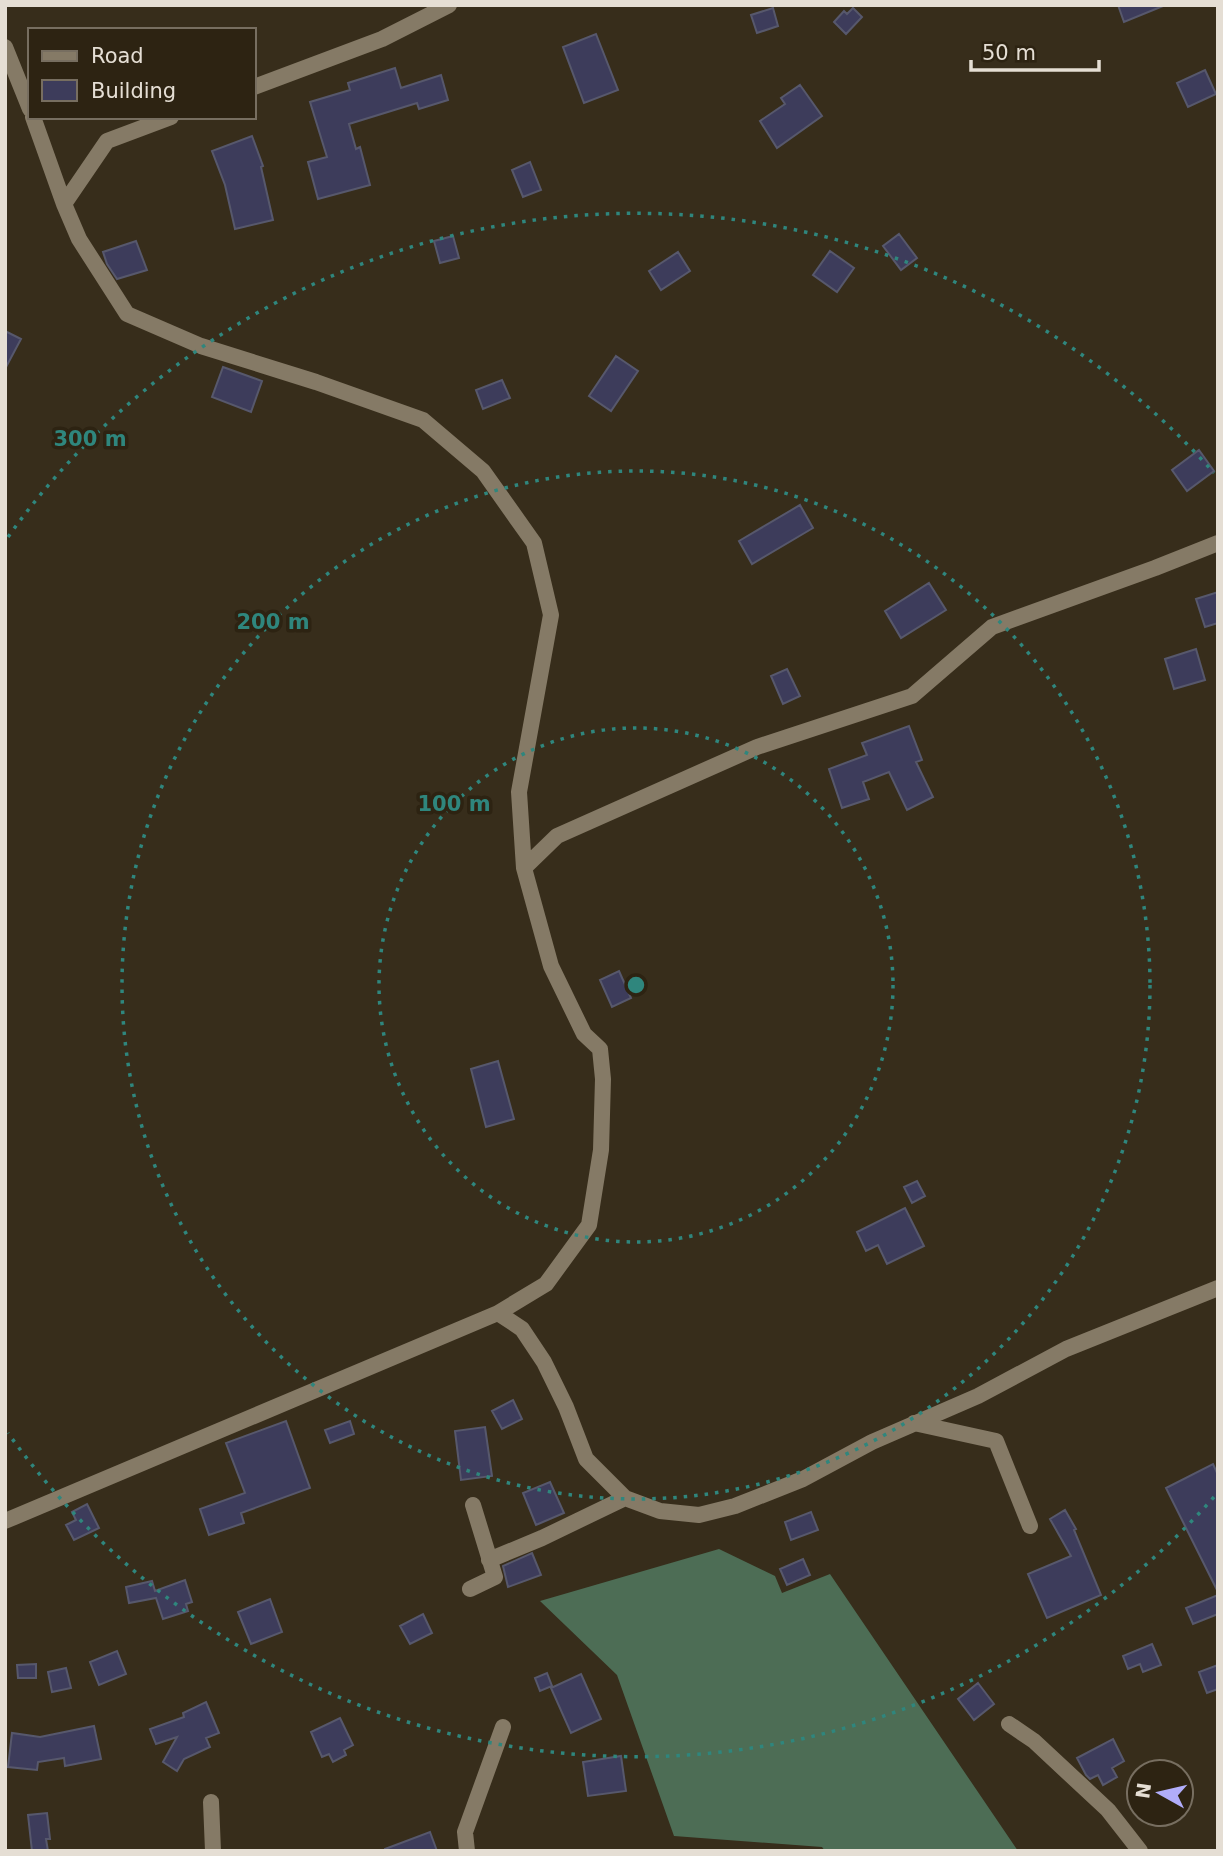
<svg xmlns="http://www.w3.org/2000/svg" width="1223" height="1856" viewBox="0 0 1223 1856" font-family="'DejaVu Sans',sans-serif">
  <rect width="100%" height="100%" fill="#372d1b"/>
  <path fill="#4d6d55" d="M 719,1549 L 775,1576 L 782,1593 L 830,1574 L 1018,1851 L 825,1851 L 822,1847 L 674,1836 L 617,1675 L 540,1601 Z"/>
  <path fill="#3d3c5b" stroke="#57586c" stroke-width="2" d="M 1118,5 L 1163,5 L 1163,6 L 1124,22 Z
    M 773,8 L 778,26 L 757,33 L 751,15 Z
    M 853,8 L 862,17 L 846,34 L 834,22 L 844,11 L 847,14 Z
    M 596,34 L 618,90 L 584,103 L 563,47 Z
    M 395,68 L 401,88 L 441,75 L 448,100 L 419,109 L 417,103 L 349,124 L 356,149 L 360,147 L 370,185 L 318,199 L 308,162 L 327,157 L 310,102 L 350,90 L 348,83 Z
    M 1205,70 L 1216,94 L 1188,107 L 1177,83 Z
    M 800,85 L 822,116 L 777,148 L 760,121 L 785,104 L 781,98 Z
    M 252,136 L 263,166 L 261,167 L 273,220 L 235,229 L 225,185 L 212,151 Z
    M 530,162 L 541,190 L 523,197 L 512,170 Z
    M 899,234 L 917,258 L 901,270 L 883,246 Z
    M 453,236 L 459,258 L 440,263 L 434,241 Z
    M 136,241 L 147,270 L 117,279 L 107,264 L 103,252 Z
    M 830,251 L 854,268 L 837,292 L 813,275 Z
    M 678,252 L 690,271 L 661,290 L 649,271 Z
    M 5,331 L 21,339 L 5,369 Z
    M 616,356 L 638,371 L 611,411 L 589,396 Z
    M 223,367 L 262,381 L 251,412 L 212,397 Z
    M 502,380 L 510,398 L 483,409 L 476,390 Z
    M 1199,450 L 1214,471 L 1187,491 L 1172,470 Z
    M 800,505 L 813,528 L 752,564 L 739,541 Z
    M 929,583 L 946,610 L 901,638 L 885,611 Z
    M 1218,592 L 1218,623 L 1205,627 L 1196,599 Z
    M 1196,649 L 1205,680 L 1174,689 L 1165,659 Z
    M 787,669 L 800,696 L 783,704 L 771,676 Z
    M 909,726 L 922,760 L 916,762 L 933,797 L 907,810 L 889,772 L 863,782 L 869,799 L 842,808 L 829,769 L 867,755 L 862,743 Z
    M 619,971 L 631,998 L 612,1007 L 600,980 Z
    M 498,1061 L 514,1119 L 486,1127 L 471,1069 Z
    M 917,1181 L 925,1196 L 912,1203 L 904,1187 Z
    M 905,1208 L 924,1246 L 887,1264 L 878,1245 L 866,1251 L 857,1232 Z
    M 513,1400 L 522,1419 L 502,1429 L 492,1411 Z
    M 286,1421 L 310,1488 L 241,1513 L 244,1523 L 209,1535 L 200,1509 L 245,1493 L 226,1443 Z
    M 350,1421 L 354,1434 L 330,1443 L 325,1430 Z
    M 485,1427 L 492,1476 L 461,1480 L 455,1431 Z
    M 1213,1464 L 1218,1475 L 1218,1592 L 1166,1488 Z
    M 550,1482 L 564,1513 L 536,1525 L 523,1493 Z
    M 87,1504 L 99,1528 L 74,1540 L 66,1525 L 76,1520 L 72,1512 Z
    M 1065,1510 L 1076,1529 L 1074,1530 L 1101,1595 L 1047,1618 L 1028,1574 L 1071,1556 L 1050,1519 Z
    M 811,1512 L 818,1530 L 791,1540 L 785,1522 Z
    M 532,1553 L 541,1575 L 508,1587 L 503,1566 Z
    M 803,1559 L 810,1575 L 787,1585 L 780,1569 Z
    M 185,1580 L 192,1602 L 186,1604 L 188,1611 L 163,1619 L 156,1598 L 129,1603 L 126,1587 L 152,1581 L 155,1591 Z
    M 1218,1595 L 1218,1614 L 1193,1624 L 1186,1608 Z
    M 270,1599 L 282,1632 L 251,1644 L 238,1612 Z
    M 423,1614 L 432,1633 L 410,1644 L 400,1626 Z
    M 1152,1644 L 1161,1665 L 1143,1672 L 1140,1664 L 1128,1669 L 1123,1656 Z
    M 117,1651 L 126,1674 L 99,1685 L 90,1662 Z
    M 36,1664 L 36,1678 L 18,1678 L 17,1665 Z
    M 1218,1665 L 1218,1689 L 1207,1693 L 1199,1672 Z
    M 66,1668 L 71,1688 L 52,1692 L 48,1672 Z
    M 547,1673 L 552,1686 L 540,1691 L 535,1678 Z
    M 581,1674 L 601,1719 L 571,1733 L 551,1688 Z
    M 978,1683 L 994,1704 L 974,1720 L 958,1699 Z
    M 206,1702 L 219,1733 L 206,1738 L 210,1747 L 184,1759 L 177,1771 L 163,1762 L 177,1737 L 156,1744 L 150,1729 L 184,1717 L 183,1713 Z
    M 340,1718 L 353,1745 L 344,1750 L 346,1755 L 333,1762 L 329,1754 L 322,1757 L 311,1732 Z
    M 94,1726 L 101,1759 L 65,1766 L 64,1758 L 38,1762 L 37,1770 L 8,1767 L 12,1733 L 40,1737 Z
    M 1113,1739 L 1124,1761 L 1112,1768 L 1117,1777 L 1103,1785 L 1098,1775 L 1090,1779 L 1086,1775 L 1077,1758 Z
    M 621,1756 L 626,1791 L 588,1796 L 583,1762 Z
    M 47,1813 L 50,1839 L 46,1839 L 48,1851 L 32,1851 L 28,1815 Z
    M 430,1832 L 437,1851 L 385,1851 L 385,1849 Z"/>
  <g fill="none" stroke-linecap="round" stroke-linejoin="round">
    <path stroke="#857a66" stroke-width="16" d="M 5,47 L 30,109
      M 254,87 L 382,39 L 449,5
      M 64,204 L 107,141 L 171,117
      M 524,868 L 557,836 L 757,747 L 912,696 L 992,627 L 1155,568 L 1218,543
      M 498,1313 L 522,1329 L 544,1362 L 566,1407 L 586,1459 L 625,1498 L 660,1511 L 699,1515 L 735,1506 L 803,1479 L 872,1442 L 978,1396 L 1066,1349 L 1218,1288
      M 914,1423 L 996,1441 L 1030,1526
      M 5,1521 L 498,1313 L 546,1284 L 589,1225 L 601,1150 L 603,1079 L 600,1049 L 584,1034 L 551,966 L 524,868 L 519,792 L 551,615 L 534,543 L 483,471 L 423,420 L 316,382 L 201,346 L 127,314 L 79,239 L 64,204 L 33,117
      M 489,1560 L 542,1538 L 625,1498
      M 470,1589 L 495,1577 L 473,1505
      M 1009,1724 L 1034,1741 L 1108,1810 L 1140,1851
      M 211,1802 L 213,1851
      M 467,1851 L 465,1832 L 503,1727"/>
  </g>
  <g fill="none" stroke="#2f867d" stroke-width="3.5" stroke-dasharray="3.5 7">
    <circle cx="636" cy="985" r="257"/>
    <circle cx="636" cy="985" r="514"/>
    <path d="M1214 1497A772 772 0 0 1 8 1433M8 537A772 772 0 0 1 1214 473"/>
  </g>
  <circle cx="636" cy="985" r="10" fill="#2f867d" stroke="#2d2312" stroke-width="3.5"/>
  <g font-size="21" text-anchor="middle" font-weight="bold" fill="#2f867d" stroke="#2d2312" stroke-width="7" stroke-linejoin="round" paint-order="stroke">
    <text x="90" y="446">300 m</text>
    <text x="273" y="629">200 m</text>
    <text x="454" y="811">100 m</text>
  </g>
  <rect width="1223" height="1856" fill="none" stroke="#e5ded4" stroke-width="14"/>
  <rect x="28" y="28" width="228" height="91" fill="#2d2312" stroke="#776e60" stroke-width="2"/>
  <rect x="42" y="51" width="35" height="10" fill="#857a66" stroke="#776e60" stroke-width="2"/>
  <text x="91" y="63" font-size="21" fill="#e5ded4">Road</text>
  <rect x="42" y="80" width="35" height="21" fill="#3d3c5b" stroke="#776e60" stroke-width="2"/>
  <text x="91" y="98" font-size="21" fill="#e5ded4">Building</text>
  <g transform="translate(1160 1793) rotate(278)"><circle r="33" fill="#2d2312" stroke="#776e60" stroke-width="2"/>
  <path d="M0-5L12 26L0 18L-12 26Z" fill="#b1adfa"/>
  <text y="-10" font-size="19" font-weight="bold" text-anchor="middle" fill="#e5ded4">N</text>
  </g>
  <path d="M971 60v10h128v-10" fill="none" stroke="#e5ded4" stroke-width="3.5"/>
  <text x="982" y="60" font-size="21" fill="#e5ded4" stroke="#2d2312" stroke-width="5" paint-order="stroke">50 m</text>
</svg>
